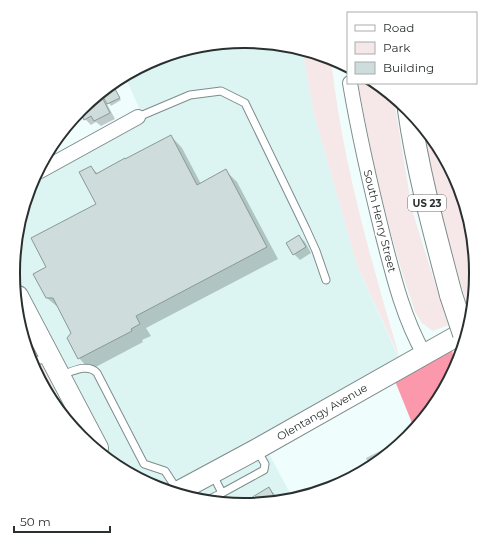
<svg xmlns="http://www.w3.org/2000/svg" width="489" height="546" viewBox="0 0 489 546" font-family="Montserrat,sans-serif">
  <rect width="100%" height="100%" fill="#effefd"/>
  <path fill="#dcf5f3" d="M 245,42 L 303,53 L 314,114 L 357,265 L 406,374 L 268,452 L 291,495 L 244,504 L 156,487 L 81,437 L 25,331 L 13,273 L 31,184 L 47,160 L 140,110 L 126,79 L 156,59 Z"/>
  <path fill="#f6e7e9" d="M 303,53 L 331,59 C 342,161 371,260 400,359 L 357,265 L 314,114 Z
    M 358,83 L 369,83 L 394,100 L 412,210 L 448,325 L 433,331 L 422,323 L 415,312 L 401,269 L 376,178 Z
    M 421,129 L 458,185 L 476,273 L 469,310 C 450,251 435,190 421,129 Z
    M 25,331 L 55,390 L 51,392 L 31,361 Z"/>
  <path fill="#fc98ac" d="M 452,349 L 455,367 L 414,428 L 395,381 Z"/>
  <path fill="#0003" d="M 114,89 L 121,100 L 111,106 L 103,95 Z
    M 101,98 L 107,104 L 115,119 L 101,126 L 96,122 L 91,125 L 85,119 Z
    M 171,136 L 182,148 L 201,184 L 226,171 L 237,182 L 278,259 L 146,328 L 151,336 L 142,340 L 143,342 L 90,370 L 79,358 L 72,333 L 60,309 L 47,298 L 47,267 L 98,205 L 91,167 L 98,174 Z
    M 299,236 L 305,242 L 311,253 L 300,260 L 294,254 Z
    M 392,445 L 393,447 L 368,463 L 366,458 Z
    M 269,488 L 278,498 L 244,504 L 241,504 Z"/>
  <path fill="#cedcdb" stroke="#8b9997" d="M 114,87 L 120,98 L 107,104 L 102,95 Z
    M 102,97 L 110,113 L 94,121 L 91,116 L 84,120 L 80,111 L 81,109 Z
    M 171,135 L 197,185 L 226,169 L 267,247 L 136,316 L 140,324 L 131,329 L 132,331 L 78,359 L 67,338 L 71,333 L 53,298 L 46,298 L 33,274 L 46,267 L 31,238 L 96,204 L 79,172 L 91,166 L 96,174 L 125,158 L 125,159 Z
    M 299,235 L 306,247 L 293,255 L 286,243 Z
    M 269,487 L 275,498 L 244,504 L 241,504 Z"/>
  <g fill="none" stroke-linecap="round" stroke-linejoin="round">
    <defs>
      <path id="lane" d="M 138,117 L 190,95 L 221,91 L 245,103 L 306,229 L 316,251 L 326,280
        M 31,362 L 48,358
        M 62,375 C 73,371 88,363 97,373 L 144,464 L 165,471 L 178,491
        M 213,475 L 222,493 L 264,470 L 265,464 L 257,450
        M 212,498 L 222,493"/>
      <path id="street" d="M 350,83 C 359,136 371,188 384,240 C 394,279 404,319 424,354
        M 40,171 L 138,117"/>
      <path id="secondary" d="M 18,296 L 98,448
        M 179,491 L 257,449 L 464,332"/>
      <path id="highway" d="M 409,110 C 418,173 435,234 451,295"/>
    </defs>
    <use href="#lane" stroke="#7e8c8b" stroke-width="9"/>
    <use href="#street" stroke="#7e8c8b" stroke-width="16"/>
    <use href="#secondary" stroke="#7e8c8b" stroke-width="22"/>
    <use href="#highway" stroke="#7e8c8b" stroke-width="24"/>
    <use href="#lane" stroke="#fff" stroke-width="7"/>
    <use href="#street" stroke="#fff" stroke-width="14"/>
    <use href="#secondary" stroke="#fff" stroke-width="20"/>
    <use href="#highway" stroke="#fff" stroke-width="22"/>
    <defs>
      <path id="highway-bridge" d="M 451,295 L 464,334"/>
    </defs>
    <use href="#highway-bridge" stroke="#7e8c8b" stroke-width="24" stroke-linecap="butt"/>
    <use href="#highway-bridge" stroke="#fff" stroke-width="22"/>
  </g>
  <g text-anchor="middle" dominant-baseline="central" stroke-width="4" stroke-linejoin="round" paint-order="stroke">
    <rect fill="#fff" stroke="#6a6e6d" stroke-width="1" x="408" y="195" width="38" height="16" rx="3"/>
    <g font-size="10" font-weight="bold" fill="#2a302f">
      <text x="427" y="203">US 23</text>
    </g>
    <g font-size="11" fill="#2a302f" stroke="#fff">
      <text transform="translate(380 221) rotate(76)">South Henry Street</text>
      <text transform="translate(322 412) rotate(-30)">Olentangy Avenue</text>
    </g>
  </g>
  <path d="M0 0H489V546H0ZM244 48H245A224 224 0 0 1 469 272V274A224 224 0 0 1 245 498H244A224 224 0 0 1 20 274V272A224 224 0 0 1 244 48Z" fill="#fff" fill-rule="evenodd"/>
  <path fill="none" stroke="#2a302f" stroke-width="2" d="M244 48H245A224 224 0 0 1 469 272V274A224 224 0 0 1 245 498H244A224 224 0 0 1 20 274V272A224 224 0 0 1 244 48Z"/>
  <rect x="347" y="12" width="130" height="72" fill="#ffffff" stroke="#aaacac"/>
  <rect x="355" y="25" width="20" height="6" fill="#ffffff" stroke="#aaacac"/>
  <text x="383" y="32" font-size="12" fill="#2a302f">Road</text>
  <rect x="355" y="42" width="20" height="12" fill="#f6e7e9" stroke="#aaacac"/>
  <text x="383" y="52" font-size="12" fill="#2a302f">Park</text>
  <rect x="355" y="62" width="20" height="12" fill="#cedcdb" stroke="#aaacac"/>
  <text x="383" y="72" font-size="12" fill="#2a302f">Building</text>
  <path d="M14 526v6h96v-6" fill="none" stroke="#2a302f" stroke-width="2"/>
  <text x="20" y="526" font-size="12" fill="#2a302f" stroke="#ffffff" stroke-width="3" paint-order="stroke">50 m</text>
</svg>
